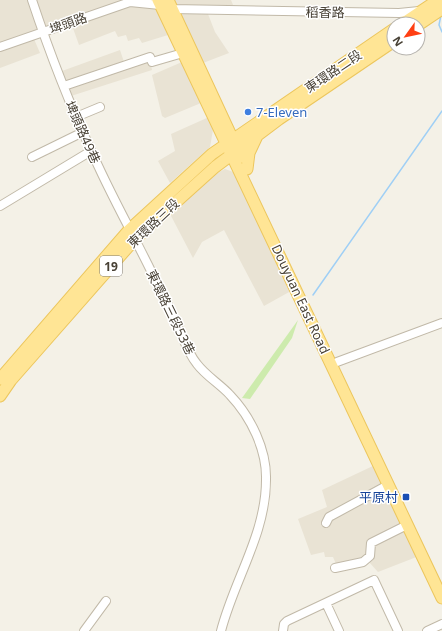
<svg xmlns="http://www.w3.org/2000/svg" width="442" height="631" viewBox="0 0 442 631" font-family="'Noto Sans','Noto Sans TC',sans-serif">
  <rect width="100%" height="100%" fill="#f4f1e7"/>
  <path fill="#e9e3d4" d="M 0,0 L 231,0 L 233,5 L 209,6 L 208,14 L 215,32 L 229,53 L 203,63 L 181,28 L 168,35 L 142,43 L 139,38 L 128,41 L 126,35 L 118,37 L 115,31 L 79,45 L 69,17 L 31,32 L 40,53 L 0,68 Z
    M 120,50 L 124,62 L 149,55 L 152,70 L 71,96 L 62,71 Z
    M 182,62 L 201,103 L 165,118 L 162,116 L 152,75 Z
    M 209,117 L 213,130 L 210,147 L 170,183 L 158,161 L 175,151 L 171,134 Z
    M 225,169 L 236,173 L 291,291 L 264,306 L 224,230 L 202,242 L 193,258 L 169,212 L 213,175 Z
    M 375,465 L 419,556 L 378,572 L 369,562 L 339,571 L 333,557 L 325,557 L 324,552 L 311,555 L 298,519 L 327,507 L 322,490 Z"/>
  <path fill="#cdebad" d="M 298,320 L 292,338 L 250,399 L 242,398 Z"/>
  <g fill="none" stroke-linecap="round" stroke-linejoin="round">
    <path stroke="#9fcff5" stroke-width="1.5" d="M 441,15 L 439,25 L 442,32
      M 313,295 L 442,111"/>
    <defs>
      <path id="minor" d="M 32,0 C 49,51 68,101 91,150 C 109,192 132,232 152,273 C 160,288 168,304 175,320 C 182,335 187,352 197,364 C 206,376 220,384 230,395 C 251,417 267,450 266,480 C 266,534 234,580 221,631
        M 0,47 L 130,2 L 160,5 L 172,9 L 399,13 L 419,11
        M 64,86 L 150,57 L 152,62 L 183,53
        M 76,117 L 100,107
        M 32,157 L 83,132
        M 0,206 L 91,151
        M 337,362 L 442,323
        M 326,523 L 329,517 L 388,485
        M 335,568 L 363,562 L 370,556 L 371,543 L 407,525
        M 326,603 L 339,631
        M 84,631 L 106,601
        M 283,631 L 284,624 L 287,621 L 374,580 L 398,631
        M 427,631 L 442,624"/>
      <path id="major" d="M 158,0 L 442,598
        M 168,0 L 241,157
        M 402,24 L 438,0
        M 418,25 L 442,9
        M 247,169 L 249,153 L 257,136
        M 0,379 L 129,230 L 212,154 L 394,29
        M 0,396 L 11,380 L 135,239 L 215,167 L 279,119 L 394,41"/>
    </defs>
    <use href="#minor" stroke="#c1b9a8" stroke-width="10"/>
    <use href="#major" stroke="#ecc65d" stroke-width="13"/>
    <use href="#minor" stroke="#fff" stroke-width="8"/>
    <use href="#major" stroke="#ffe595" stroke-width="11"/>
  </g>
  <circle fill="#3f7fe0" stroke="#fff" stroke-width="1.5" cx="248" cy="112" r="4"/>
  <rect fill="#1a4fb4" stroke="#fff" stroke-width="1.5" x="402" y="493" width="8" height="8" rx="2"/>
  <g text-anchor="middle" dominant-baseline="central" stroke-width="3" stroke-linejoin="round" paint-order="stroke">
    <rect fill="#fff" stroke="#7f7a72" stroke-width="1" x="100" y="256" width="22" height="20" rx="3"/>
    <g font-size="12" font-weight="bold" fill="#484135">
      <text x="111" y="266">19</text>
    </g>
    <g font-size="13" fill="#484135" stroke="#fff">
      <text transform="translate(325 12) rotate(1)">稻香路</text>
      <text transform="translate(68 23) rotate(-20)">埤頭路</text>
      <text transform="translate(333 71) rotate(-34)">東環路二段</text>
      <text transform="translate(83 132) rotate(66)">埤頭路49巷</text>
      <text transform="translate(153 223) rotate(-43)">東環路三段</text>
      <text transform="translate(301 299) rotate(65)">Douyuan East Road</text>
      <text transform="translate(171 312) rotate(64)">東環路三段53巷</text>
    </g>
    <g font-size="13" fill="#366cbe" stroke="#fff" text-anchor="start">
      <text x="256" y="112">7-Eleven</text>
    </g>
    <g font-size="13" fill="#164399" stroke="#fff" text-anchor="end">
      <text x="398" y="497">平原村</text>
    </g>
  </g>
  <g transform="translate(406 36) rotate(237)"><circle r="19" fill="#ffffff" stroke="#b6b3ae"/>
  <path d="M0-3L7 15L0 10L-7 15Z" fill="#ff3f13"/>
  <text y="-6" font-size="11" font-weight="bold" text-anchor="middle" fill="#484135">N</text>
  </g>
</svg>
